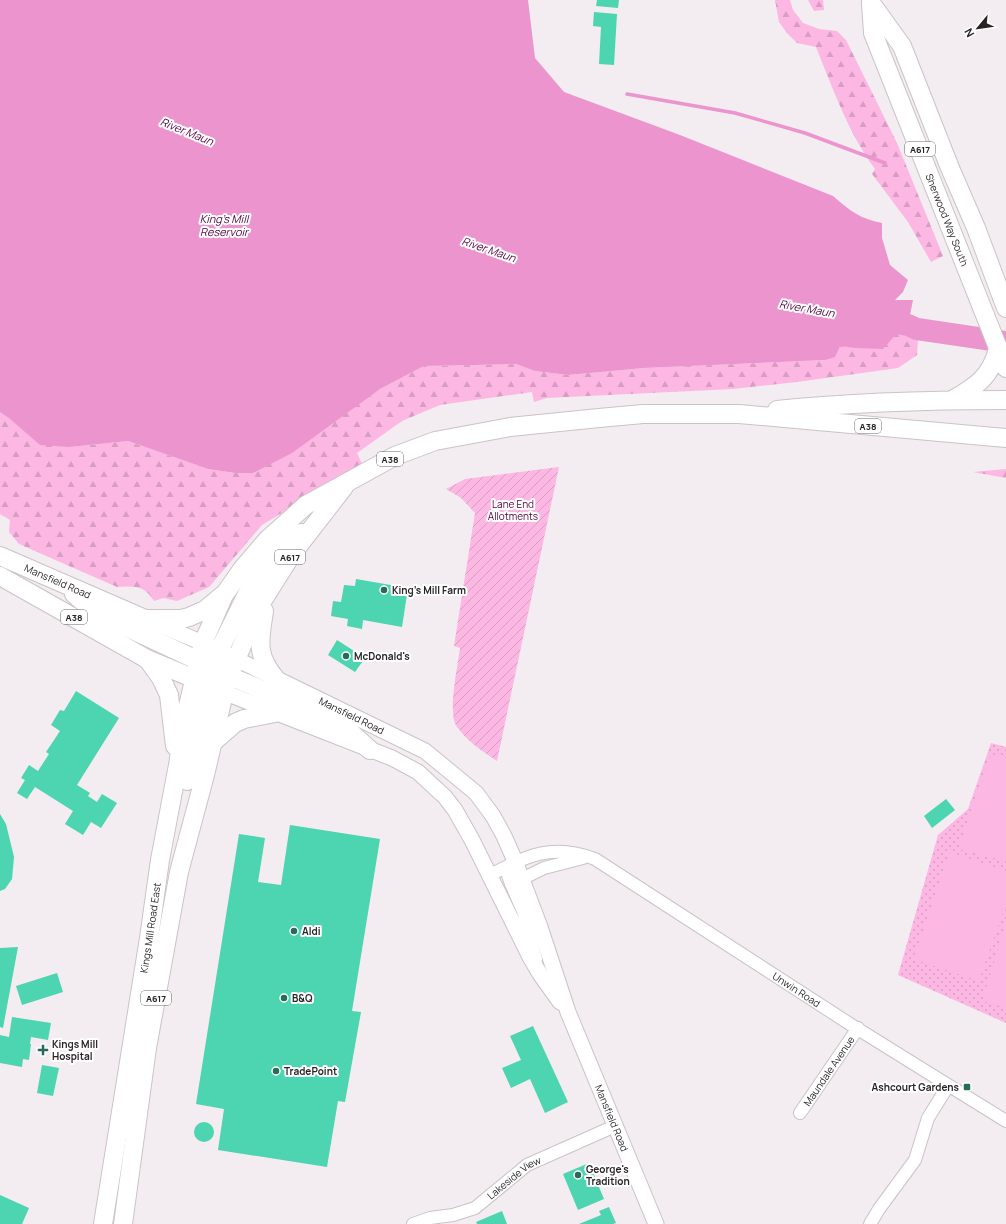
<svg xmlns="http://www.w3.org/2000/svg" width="1006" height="1224" viewBox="0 0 1006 1224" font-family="Manrope,sans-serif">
  <defs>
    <pattern id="grass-dots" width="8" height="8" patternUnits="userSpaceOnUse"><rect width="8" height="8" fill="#fcb7e3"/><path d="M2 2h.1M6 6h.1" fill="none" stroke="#d89dc3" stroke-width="1.8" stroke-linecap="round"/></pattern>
    <pattern id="forest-firs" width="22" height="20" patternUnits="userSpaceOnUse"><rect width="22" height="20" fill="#fcb7e3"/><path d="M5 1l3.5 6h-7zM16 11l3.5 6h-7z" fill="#d89dc3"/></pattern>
    <pattern id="garden-furrows" width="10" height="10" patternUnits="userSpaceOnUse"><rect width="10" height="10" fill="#fcb7e3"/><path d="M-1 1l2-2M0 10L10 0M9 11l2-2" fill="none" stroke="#d89dc3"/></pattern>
  </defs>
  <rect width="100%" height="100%" fill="#f3ecf0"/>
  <path fill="url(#grass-dots)" d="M 991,743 L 1006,747 L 1006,1023 L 898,975 L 938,835 L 968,809 Z"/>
  <path fill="url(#forest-firs)" d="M 775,0 L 790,0 L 793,10 L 803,23 L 819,29 L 837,31 L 846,40 L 897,143 L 943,256 L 931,262 L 908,222 L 872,174 L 875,169 C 848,132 833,89 816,47 L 797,43 L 787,33 L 779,22 Z
    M 808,0 L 823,0 L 824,10 L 814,11 Z
    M 899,331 L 918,338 L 917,355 L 898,368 L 797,382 L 733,389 L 567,397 L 547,398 L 534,402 L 532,392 L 440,405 L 402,421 L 357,453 L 362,464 L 262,525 L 209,587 L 177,601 L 163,598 L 154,601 C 144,585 135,586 117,587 L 19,544 L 9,532 L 10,520 L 0,514 L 0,412 L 70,447 L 128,441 L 208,469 L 235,473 L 253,473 L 380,389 L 424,366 L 516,364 L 535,371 L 568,375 L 644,368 L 825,360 L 840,346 L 883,348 Z
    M 1006,469 L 1006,478 L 973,472 Z"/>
  <path fill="url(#garden-furrows)" d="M 559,467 L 497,761 C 483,752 467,741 457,727 C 447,714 458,665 460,648 L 454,646 L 475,513 L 461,498 L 446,489 L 465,479 Z"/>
  <path fill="#fcb7e3" d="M 991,754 L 1006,758 L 1006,861 L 958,849 Z
    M 950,852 L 1006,871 L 1006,904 L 979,981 L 913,959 Z
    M 1006,922 L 1006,1008 L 982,1001 Z"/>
  <path fill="#ec94ce" d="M 0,0 L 528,0 L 535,58 L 564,92 L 680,135 L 833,196 C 849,210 860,219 882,223 L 882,238 L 890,265 L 908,280 L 903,292 L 895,300 L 913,300 L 908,325 L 899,331 L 883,349 L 856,348 L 840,346 L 835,357 L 825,360 L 644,368 L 568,375 L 535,371 L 516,364 L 424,366 L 380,389 L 292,453 L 253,473 L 235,473 L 208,469 L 128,441 L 70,447 L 40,445 L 9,418 L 0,412 Z"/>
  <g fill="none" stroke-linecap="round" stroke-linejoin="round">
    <path stroke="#ec94ce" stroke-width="3.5" d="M 627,94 L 735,113 L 805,133 L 885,163"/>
    <path stroke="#ec94ce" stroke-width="22" d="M 879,320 L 908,325 L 917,329 L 1006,342"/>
  </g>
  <path fill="#4dd4b0" d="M 597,0 L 619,0 L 618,8 L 596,6 Z
    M 594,12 L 617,14 L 614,65 L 599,64 L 601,27 L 593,26 Z
    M 356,579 L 408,588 L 402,627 L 363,620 L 362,629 L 347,626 L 348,619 L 331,616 L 333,601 L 341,602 L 344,585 L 355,586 Z
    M 337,640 L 365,658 L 355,672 L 328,655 Z
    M 76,691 L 119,718 L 77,785 L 90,793 L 88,796 L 97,802 L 102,794 L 117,803 L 101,828 L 91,822 L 83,835 L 65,824 L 73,811 L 35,787 L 27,799 L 17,793 L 25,780 L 21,778 L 29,765 L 38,771 L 49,754 L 46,752 L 60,731 L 51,725 L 60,710 L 64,711 Z
    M 946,799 L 955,810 L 932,828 L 924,816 Z
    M 0,814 L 6,824 L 14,857 L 12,879 L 5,889 L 0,891 Z
    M 290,825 L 380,839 L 352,1011 L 361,1012 L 345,1102 L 338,1101 L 327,1167 L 218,1150 L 224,1109 L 196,1104 L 239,834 L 265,838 L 258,882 L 281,885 Z
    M 18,947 L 3,1028 L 0,1027 L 0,948 Z
    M 57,973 L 63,992 L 22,1005 L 16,986 Z
    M 12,1017 L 51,1023 L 48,1040 L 31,1037 L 30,1044 L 31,1044 L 29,1060 L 23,1059 L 22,1067 L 0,1063 L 0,1035 L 9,1037 Z
    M 533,1026 L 568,1102 L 545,1113 L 530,1079 L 511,1088 L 502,1068 L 521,1060 L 510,1036 Z
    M 42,1065 L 59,1068 L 53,1096 L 37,1093 Z
    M194 1132a10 10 0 1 1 20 0a10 10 0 1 1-20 0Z
    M 589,1163 L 604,1199 L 578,1210 L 563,1174 Z
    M 0,1195 L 29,1208 L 22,1224 L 0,1224 Z
    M 609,1207 L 616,1223 L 613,1224 L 579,1224 L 601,1215 L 599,1211 Z
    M 502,1211 L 507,1224 L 477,1224 L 476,1222 Z"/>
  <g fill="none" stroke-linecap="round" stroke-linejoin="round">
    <defs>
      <g id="minor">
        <path d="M 515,861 L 510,868 L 508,875 L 511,884 L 523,911 L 536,959"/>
        <path id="s1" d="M 489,876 C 526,855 553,843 595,859 L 853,1026 L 1006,1121"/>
        <path d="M 514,883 L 544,868 L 583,858"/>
        <path id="s2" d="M 800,1113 L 858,1028"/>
        <path id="s3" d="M 413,1224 L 430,1218 L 453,1215 L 475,1208 L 527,1165 L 615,1126"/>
        <path d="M 870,1224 L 879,1209 L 915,1160 L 928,1118 L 948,1086"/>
      </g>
      <g id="major">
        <path id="s4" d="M 148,620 L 203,643 L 425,751 L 476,793 L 493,816 L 504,836 L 515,861 L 540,927 L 568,1012 L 656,1224"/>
        <path d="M 213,688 L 392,758 L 418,772 L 445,797 L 455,810 L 472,840 L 530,957 L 540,974 L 560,1002"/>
      </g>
      <g id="highway">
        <path id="s5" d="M 871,3 L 873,33 L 1006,368"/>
        <path d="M 871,3 L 902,46 L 950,168 L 976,228 L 1006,308"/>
        <path d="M 954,399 C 977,386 991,376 998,349"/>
        <path d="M 777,410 C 853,402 930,400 1006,400"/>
        <path id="s6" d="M 0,556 L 145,619 L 181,619 L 189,617 L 205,610 L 223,595"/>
        <path d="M 0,576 L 147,659 L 195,679"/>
        <path d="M 74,594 L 96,613 L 199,661 L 208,669"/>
        <path d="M 264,611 C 260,639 255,654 275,678"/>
        <path d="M 148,660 L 161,678 L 169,695 L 175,746"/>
        <path d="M 221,668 L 229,676 L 339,722 L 370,750"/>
        <path d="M 199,676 L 208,668 L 215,659 L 250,588 L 266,565 L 285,543 L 301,533"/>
        <path d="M 211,744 L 235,723 L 244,719 L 275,713"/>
        <path d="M 187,781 L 208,686 L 222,669 L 236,659"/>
        <path id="s7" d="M 103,1224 L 149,938 L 160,860 L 178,765 L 186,714 L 203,643 L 224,595 L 243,568 L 267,540 L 306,505 L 395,456 L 435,441 L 510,427 L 599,418 L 643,414 L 739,414 L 1006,438"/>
        <path d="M 123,1224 L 147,1048 L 179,872 L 205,775 L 224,693 L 229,676 L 258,608 L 292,554 L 344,487"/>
      </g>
    </defs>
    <use href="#minor" stroke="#cac3c7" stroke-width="14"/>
    <use href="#major" stroke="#cac3c7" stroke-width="17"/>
    <use href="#highway" stroke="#cac3c7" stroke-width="20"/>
    <use href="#minor" stroke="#fff" stroke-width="12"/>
    <use href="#major" stroke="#fff" stroke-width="15"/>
    <use href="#highway" stroke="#fff" stroke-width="18"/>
  </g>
  <g fill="#2a6a59" stroke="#fff" stroke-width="1.5">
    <circle cx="384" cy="590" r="4"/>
    <circle cx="346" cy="656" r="4"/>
    <circle cx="294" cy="931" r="4"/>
    <circle cx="284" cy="998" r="4"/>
    <path d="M41 1044h4v4h4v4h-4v4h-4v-4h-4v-4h4z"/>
    <circle cx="276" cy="1071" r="4"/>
    <rect x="963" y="1083" width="8" height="8" rx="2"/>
    <circle cx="578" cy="1175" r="4"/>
  </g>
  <g text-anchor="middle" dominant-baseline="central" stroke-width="4" stroke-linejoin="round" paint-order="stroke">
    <g fill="#fff" stroke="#686667" stroke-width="1">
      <rect x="905" y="142" width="30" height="14" rx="3"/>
      <rect x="855" y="419" width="26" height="14" rx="3"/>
      <rect x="377" y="452" width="26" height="14" rx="3"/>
      <rect x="275" y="550" width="30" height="14" rx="3"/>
      <rect x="61" y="610" width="26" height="14" rx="3"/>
      <rect x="141" y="991" width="30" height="14" rx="3"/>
    </g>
    <g font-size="9" font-weight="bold" fill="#272426">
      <text x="920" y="149">A617</text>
      <text x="868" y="426">A38</text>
      <text x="390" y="459">A38</text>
      <text x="290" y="557">A617</text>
      <text x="74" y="617">A38</text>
      <text x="156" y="998">A617</text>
    </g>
    <g font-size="10" fill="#272426" stroke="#fff">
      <text stroke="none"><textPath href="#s5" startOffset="231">Sherwood Way South</textPath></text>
      <text stroke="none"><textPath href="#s6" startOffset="63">Mansfield Road</textPath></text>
      <text stroke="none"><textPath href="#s4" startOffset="225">Mansfield Road</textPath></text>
      <text stroke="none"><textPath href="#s7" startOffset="300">Kings Mill Road East</textPath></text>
      <text stroke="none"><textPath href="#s1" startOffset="352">Unwin Road</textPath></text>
      <text stroke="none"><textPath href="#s2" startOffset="51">Maundale Avenue</textPath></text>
      <text stroke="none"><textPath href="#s4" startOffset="726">Mansfield Road</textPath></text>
      <text stroke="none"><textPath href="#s3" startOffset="114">Lakeside View</textPath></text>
    </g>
    <g font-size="10" fill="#50003e" stroke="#fff">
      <text x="513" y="504">Lane End<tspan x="513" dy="12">Allotments</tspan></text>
    </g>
    <g font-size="10" font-weight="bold" fill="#272426" stroke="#fff" text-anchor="start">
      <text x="392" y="590">King's Mill Farm</text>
      <text x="354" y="656">McDonald's</text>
      <text x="302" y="931">Aldi</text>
      <text x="292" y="998">B&amp;Q</text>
      <text x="52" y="1044">Kings Mill<tspan x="52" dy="12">Hospital</tspan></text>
      <text x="284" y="1071">TradePoint</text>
      <text x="959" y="1087" text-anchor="end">Ashcourt Gardens</text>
      <text x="586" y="1169">George's<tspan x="586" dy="12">Tradition</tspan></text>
    </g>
    <g font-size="11" font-style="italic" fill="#550442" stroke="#fff">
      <text transform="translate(187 131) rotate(22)">River Maun</text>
      <text x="224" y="218">King's Mill<tspan x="224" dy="13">Reservoir</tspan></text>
      <text transform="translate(489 249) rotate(19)">River Maun</text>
      <text transform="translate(807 308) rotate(10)">River Maun</text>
    </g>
  </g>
  <g transform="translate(978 28) rotate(241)" stroke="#ffffff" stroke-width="3" paint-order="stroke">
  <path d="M0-3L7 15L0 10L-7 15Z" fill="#272426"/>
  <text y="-6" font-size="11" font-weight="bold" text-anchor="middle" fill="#272426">N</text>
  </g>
</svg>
